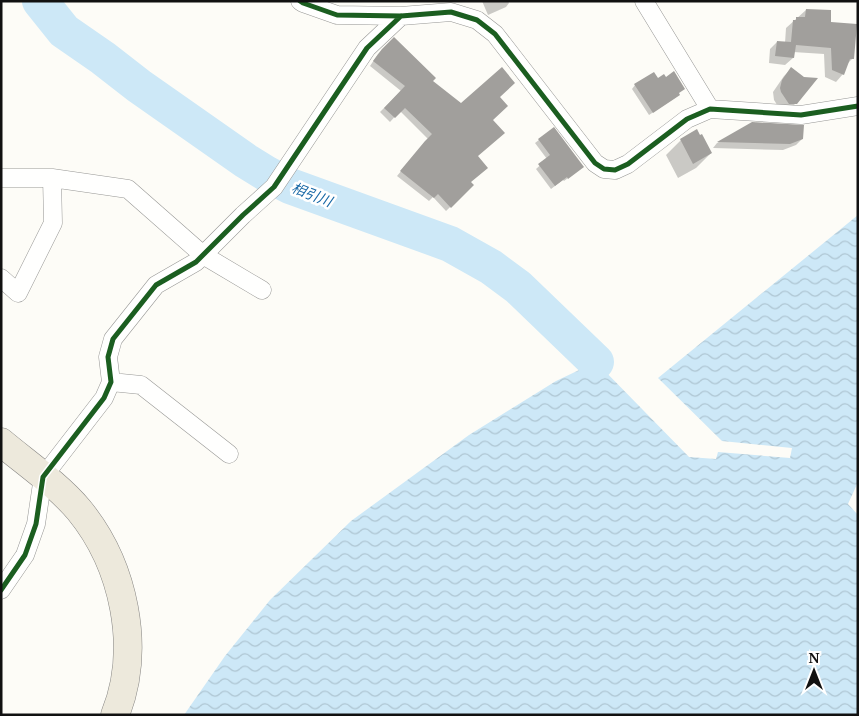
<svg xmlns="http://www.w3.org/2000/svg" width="859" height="716" viewBox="0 0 859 716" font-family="'Noto Serif','Noto Sans JP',serif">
  <defs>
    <pattern id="water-waves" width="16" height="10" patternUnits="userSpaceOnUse" patternTransform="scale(1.25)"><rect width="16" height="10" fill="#cde8f7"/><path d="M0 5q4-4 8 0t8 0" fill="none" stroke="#afc6d3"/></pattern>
  </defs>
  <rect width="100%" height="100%" fill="#fdfcf7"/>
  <path fill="url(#water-waves)" d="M 858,215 L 858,482 L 848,504 L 858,515 L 858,715 L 184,715 L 225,656 L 270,600 L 351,521 L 469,435 L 556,381 L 596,362 L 689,457 L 716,459 L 718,452 L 790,458 L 792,448 L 722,441 L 658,378 Z"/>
  <path fill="#0003" d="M 482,1 L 508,1 L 509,3 L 506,7 L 488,15 Z
    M 806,10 L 829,23 L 853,58 L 847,64 L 843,74 L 836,82 L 825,77 L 824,54 L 793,52 L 793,58 L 785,65 L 769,63 L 770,49 L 777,42 L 785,43 L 786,28 Z
    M 394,39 L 432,81 L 461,105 L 498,97 L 491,120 L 477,157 L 469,182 L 473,185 L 446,211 L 433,197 L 429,201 L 397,176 L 421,147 L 428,139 L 400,111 L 390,122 L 380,112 L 401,91 L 370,66 L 378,54 Z
    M 791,69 L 796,103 L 788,111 L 781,111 L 774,100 L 773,92 L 784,76 Z
    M 658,79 L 679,95 L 675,98 L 649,115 L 632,89 L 635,85 Z
    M 752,124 L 802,139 L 796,145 L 783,150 L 713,148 L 717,143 Z
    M 553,129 L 579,170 L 564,181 L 563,180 L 551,189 L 536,169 L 547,159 L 535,143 Z
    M 681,140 L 711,153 L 696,168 L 678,178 L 666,155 Z"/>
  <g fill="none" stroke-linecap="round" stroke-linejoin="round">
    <path stroke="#cde8f7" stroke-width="36" d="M 40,1 L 64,31 L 103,58 L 139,86 L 246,161 L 267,174 L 290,186 L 450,244 L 491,267 L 518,287 L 596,362"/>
  </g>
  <path fill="#a19f9c" d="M 806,9 L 831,10 L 831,22 L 857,24 L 854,59 L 850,59 L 844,75 L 832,70 L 831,48 L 796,45 L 794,58 L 775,56 L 777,41 L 791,42 L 793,20 L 796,20 L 796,17 L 805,17 Z
    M 394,37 L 436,78 L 433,81 L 461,103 L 502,67 L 515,83 L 500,97 L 508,106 L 493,120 L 505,133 L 478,156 L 488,168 L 471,182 L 474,185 L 451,208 L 438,194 L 434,198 L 400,171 L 425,141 L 432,134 L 405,108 L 395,118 L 384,108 L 405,86 L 373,61 L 382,49 Z
    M 791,67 L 804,77 L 818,78 L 797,104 L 789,104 L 781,92 L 780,88 L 782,80 Z
    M 674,71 L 685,89 L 679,93 L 680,95 L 653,113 L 634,84 L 654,72 L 658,78 L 664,74 L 666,77 Z
    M 752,122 L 804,125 L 803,139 L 790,144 L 717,142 Z
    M 554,127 L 584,167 L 568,179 L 567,177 L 555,186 L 538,164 L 550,155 L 538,139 Z
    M 697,129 L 700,135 L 702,134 L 712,153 L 693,164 L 680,139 Z"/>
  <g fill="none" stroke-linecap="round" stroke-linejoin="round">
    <defs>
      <path id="minor" d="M 300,1 L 303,3 L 337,15 L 401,16 L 451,12 L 477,20 L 495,34 L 595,163 L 604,169 L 615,170 L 628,164 L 687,119 L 710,109 L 801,115 L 858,106
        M 644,1 L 710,109
        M 1,178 L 52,178
        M 1,278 L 18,293 L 53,223 L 52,178 L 128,189 L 203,255 L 262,290
        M 111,382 L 141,385 L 229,454
        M 1,590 L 25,555 L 36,524 L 43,477 L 104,398 L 111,382 L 108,357 L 113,339 L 156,285 L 196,262 L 243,215 L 274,187 L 367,48 L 401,16"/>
      <path id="primary" d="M 1,442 C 26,463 58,485 79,510 C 124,565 142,648 115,715"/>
    </defs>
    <use href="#minor" stroke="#979795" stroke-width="19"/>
    <use href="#primary" stroke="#858482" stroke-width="29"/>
    <use href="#minor" stroke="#fffffe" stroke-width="18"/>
    <use href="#primary" stroke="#ede9dc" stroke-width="28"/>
    <defs>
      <path id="cycleway" d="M 300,1 L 303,3 L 337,15 L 401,16 L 451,12 L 477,20 L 495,34 L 595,163 L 604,169 L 615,170 L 628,164 L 687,119 L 710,109 L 801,115 L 858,106
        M 1,590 L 25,555 L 36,524 L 43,477 L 104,398 L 111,382 L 108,357 L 113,339 L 156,285 L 196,262 L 243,215 L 274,187 L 367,48 L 401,16"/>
    </defs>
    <use href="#cycleway" stroke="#fff" stroke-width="8"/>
    <use href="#cycleway" stroke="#1b5e20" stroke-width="5"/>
  </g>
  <g text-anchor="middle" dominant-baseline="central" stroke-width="5" stroke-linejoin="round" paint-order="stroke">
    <g font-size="14" font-style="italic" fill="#1768a6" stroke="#fff">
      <text transform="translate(312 194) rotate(21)">相引川</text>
    </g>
  </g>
  <rect width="859" height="716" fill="none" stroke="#111111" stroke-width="5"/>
  <g transform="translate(814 671)" stroke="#ffffff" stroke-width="4" paint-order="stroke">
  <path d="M0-4L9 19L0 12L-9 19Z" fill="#111111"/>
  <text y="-8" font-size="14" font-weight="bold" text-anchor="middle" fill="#111111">N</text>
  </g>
</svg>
